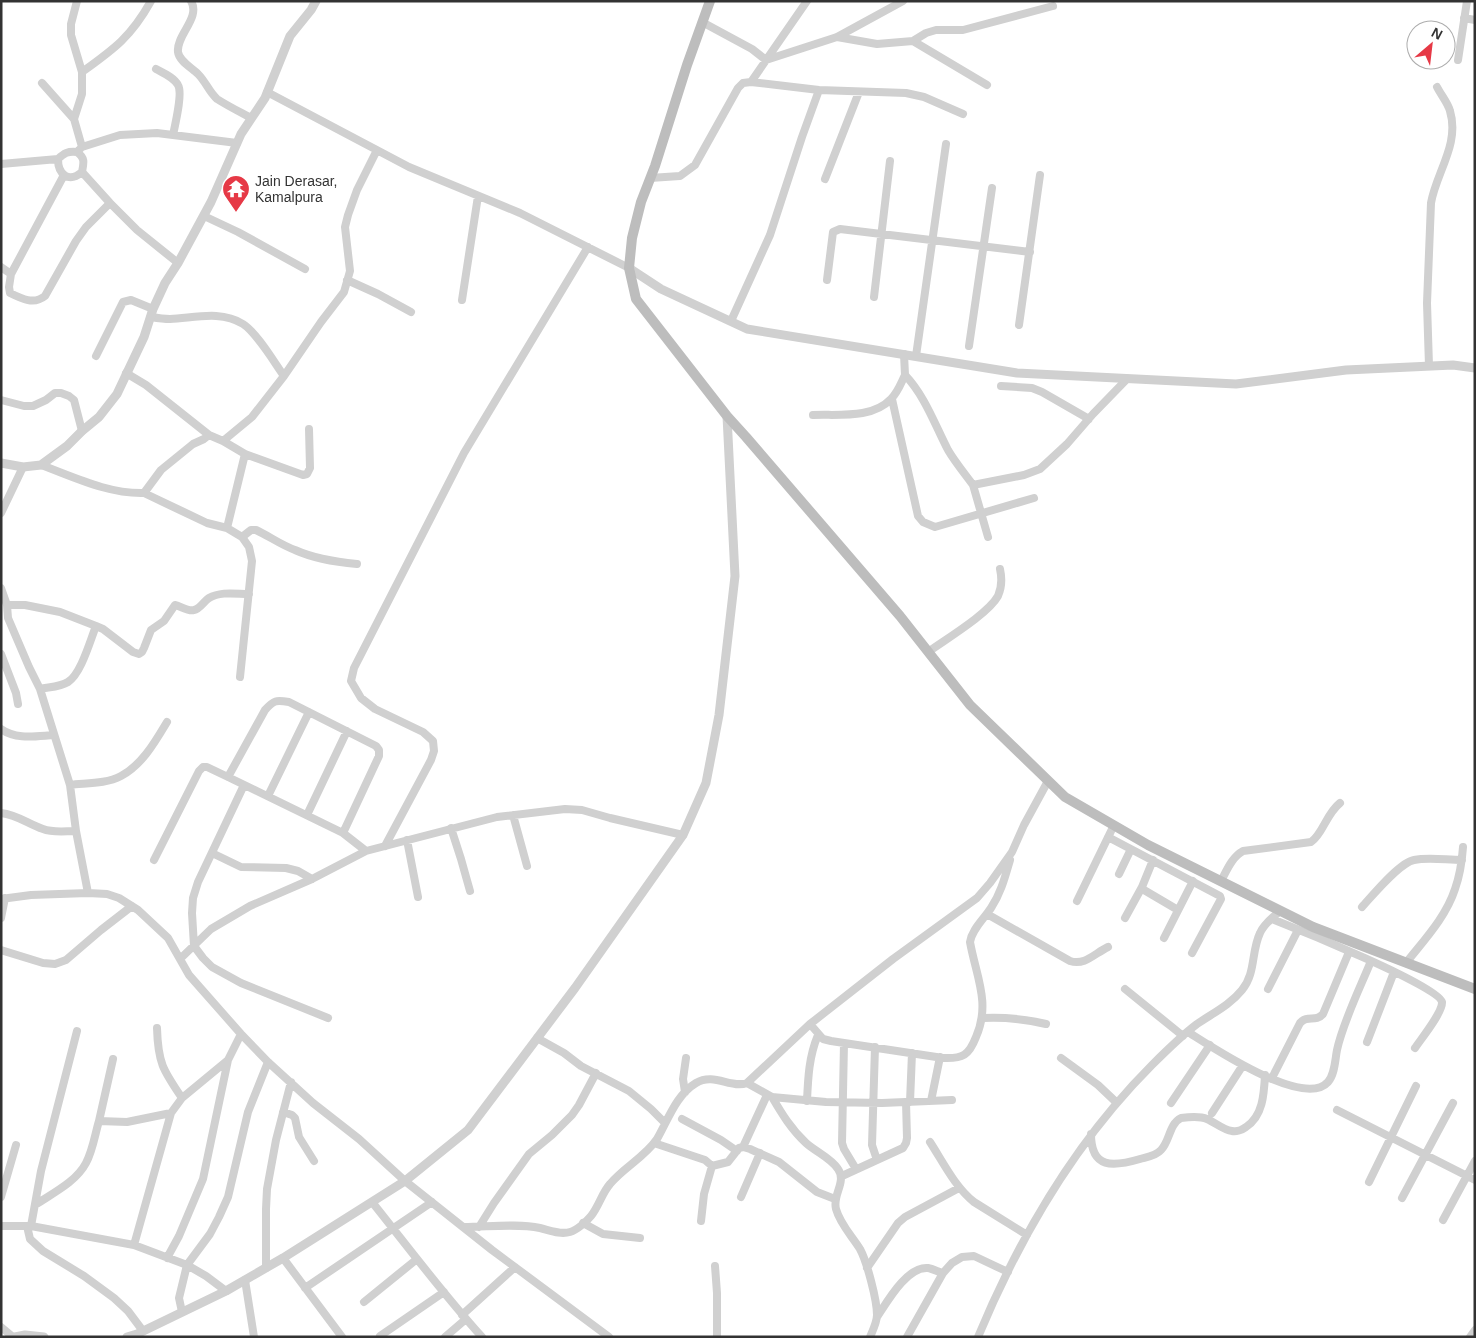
<svg xmlns="http://www.w3.org/2000/svg" width="1476" height="1338" viewBox="0 0 1476 1338" font-family="Helvetica,sans-serif">
  <rect width="100%" height="100%" fill="#fff"/>
  <g fill="none" stroke-linecap="round" stroke-linejoin="round">
    <path stroke="#d0d0d0" stroke-width="8" d="M 77,1 L 71,24 L 71,35 L 82,72 L 82,94 L 74,119 L 82,147
      M 191,1 C 201,18 176,35 178,52 C 179,61 192,68 198,74 C 206,82 209,92 217,99 C 228,106 240,112 251,118
      M 1464,18 L 1475,20
      M 702,22 L 752,49 L 766,60 L 837,37 L 903,1
      M 837,37 L 877,44 L 913,41 L 987,85
      M 913,41 L 926,33 L 936,30 L 963,30 L 1053,6
      M 1458,60 L 1467,1
      M 156,69 C 163,73 174,77 178,85 C 183,93 175,125 173,135
      M 82,72 C 114,49 131,37 151,1
      M 751,82 L 807,1
      M 42,83 L 74,119
      M 267,92 L 409,167 L 520,213 L 629,268
      M 77,152 C 85,158 84,162 82,172
      M 58,159 C 64,153 68,151 77,152 L 82,147 L 120,135 L 157,133 L 237,143
      M 1,164 L 58,159 C 58,175 69,183 82,172 L 110,203 L 137,230 L 178,263
      M 650,178 L 680,176 L 695,165 L 738,88 L 743,83 L 751,82 L 819,90 L 906,93 L 924,97 L 963,114
      M 825,179 L 859,92
      M 204,216 L 238,232 L 305,269
      M 1,267 L 11,274 L 64,175
      M 11,274 L 9,287 L 10,293 C 22,299 34,305 45,296 L 76,241 L 86,227 L 110,203
      M 347,280 L 378,294 L 411,312
      M 827,280 L 833,232 L 840,229 L 1030,252
      M 874,297 L 890,161
      M 462,300 L 478,196
      M 151,317 C 157,318 164,319 170,319 C 194,318 221,310 243,324 C 257,333 274,362 284,376
      M 731,321 L 770,235 L 802,137 L 819,90
      M 1019,325 L 1040,175
      M 969,346 L 992,188
      M 904,354 L 905,375 C 925,396 935,425 948,450 C 955,462 965,474 973,485
      M 96,356 L 123,302 L 131,300 L 153,309
      M 916,356 L 946,144
      M 1429,366 L 1427,303 L 1431,203 C 1436,173 1460,144 1450,111 C 1448,103 1441,95 1437,87
      M 126,373 L 146,385 L 209,435
      M 1001,386 L 1032,388 L 1042,392 L 1089,419
      M 892,399 L 918,516 L 923,522 L 935,527 L 1034,498
      M 1,400 L 24,406 L 33,406 L 46,400 L 55,393 L 61,393 L 69,396 L 74,400 L 82,431
      M 813,415 C 839,414 872,419 891,399 C 898,392 901,383 905,375
      M 223,441 L 245,454 L 303,475 L 307,474 L 310,468 L 309,429
      M 41,465 C 74,477 108,494 144,493 L 161,470 L 193,444 L 204,439 L 209,435 L 223,441 L 252,417 L 284,376 L 321,322 L 344,292 L 350,271 L 345,227 L 348,215 L 357,190 L 377,150
      M 144,493 L 207,523 L 227,528 L 242,537 L 249,547 L 252,561 L 240,677
      M 1,513 L 23,467
      M 227,528 L 245,454
      M 242,537 L 251,530 L 256,530 C 269,536 281,545 295,550 C 315,559 335,562 357,564
      M 988,537 L 973,485 L 1024,475 L 1040,469 L 1067,444 L 1093,414 L 1127,379
      M 1,588 L 7,605 L 8,618 L 29,667 L 40,689 L 70,785 L 76,831 L 88,893 L 107,894 L 119,898 L 138,910 L 168,938 L 189,975 L 241,1034 L 268,1062 L 313,1103 L 359,1139 L 405,1181 L 492,1250 L 609,1337
      M 7,605 L 25,605 L 60,612 L 96,626 L 103,629 L 133,652 L 139,654 L 142,652 L 144,648 L 151,630 L 164,621 L 175,605 C 181,606 188,612 194,610 C 200,609 204,601 209,598 C 221,591 236,594 249,594
      M 928,652 C 946,639 988,614 998,596 C 1002,587 1002,578 1000,569
      M 1,654 L 16,693 L 18,704
      M 40,689 C 49,687 60,687 68,682 C 81,674 90,641 96,626
      M 1,729 C 16,740 36,736 54,735
      M 228,777 L 265,710 C 274,700 276,700 289,702 L 376,746 L 379,750 L 379,756 L 343,833
      M 70,785 C 86,783 106,784 121,776 C 142,765 155,742 167,722
      M 244,785 L 198,882 L 193,898 L 192,913 L 194,946 L 203,958 L 212,967 L 241,983 L 328,1018
      M 268,796 L 309,712
      M 1,813 C 18,815 28,824 43,829 C 53,833 65,831 76,831
      M 307,815 L 347,731
      M 513,815 L 527,866
      M 451,828 L 461,859 L 470,891
      M 1108,837 L 1220,896 L 1221,899 L 1192,953
      M 407,840 L 418,897
      M 385,846 L 431,760 L 434,751 L 433,741 L 423,732 L 375,709 L 361,698 L 351,681 L 354,668 L 464,453 L 588,247
      M 212,853 L 241,867 L 286,868 L 298,871 L 312,879
      M 154,860 L 199,771 L 203,767 L 207,767 L 228,777 L 343,833 L 366,851 L 497,817 L 565,809 L 582,810 L 610,818 L 683,835
      M 1153,860 L 1142,887 L 1144,890 L 1178,910
      M 1119,874 L 1131,849
      M 1221,881 C 1227,870 1232,857 1243,851 L 1311,842 C 1323,834 1326,814 1340,803
      M 1,899 L 31,895 L 88,893
      M 1077,901 L 1114,825
      M 1362,907 C 1373,895 1399,863 1414,860 C 1429,857 1446,860 1462,860
      M 987,914 L 1070,961 C 1085,966 1095,953 1108,947
      M 1,918 L 5,898
      M 1125,918 L 1142,887
      M 1272,919 C 1295,928 1439,986 1442,1002 C 1443,1012 1421,1039 1415,1048
      M 1164,938 L 1193,881
      M 1,950 L 43,963 L 55,964 L 66,960 L 101,930 L 132,906
      M 180,959 L 211,929 L 250,906 L 312,879 L 366,851
      M 1406,963 C 1424,940 1446,917 1455,889 C 1460,875 1462,861 1463,847
      M 1125,989 L 1183,1036
      M 1268,989 L 1298,930
      M 983,1018 C 1005,1017 1025,1019 1046,1024
      M 810,1024 L 823,1039 L 831,1041 L 943,1058 C 963,1059 969,1055 976,1037 C 991,1003 976,976 970,942 C 972,929 984,919 991,908 C 1001,893 1005,877 1010,860
      M 157,1028 C 158,1063 163,1070 182,1098
      M 1188,1032 C 1212,1047 1304,1109 1328,1082 C 1335,1074 1335,1060 1337,1050 C 1343,1022 1360,988 1371,961
      M 537,1038 L 564,1053 L 581,1066 L 629,1091 L 651,1109 L 665,1123
      M 1367,1042 L 1394,972
      M 844,1043 L 842,1143 L 844,1149 L 856,1169
      M 875,1047 L 872,1145 L 877,1160
      M 1061,1058 L 1098,1085 L 1117,1103
      M 1272,1078 L 1300,1023 C 1308,1014 1315,1023 1323,1014 L 1349,952
      M 747,1083 L 772,1097 L 826,1102 L 882,1103 L 952,1100
      M 685,1092 L 683,1079 L 686,1058
      M 772,1097 C 782,1114 791,1129 806,1143 C 816,1152 831,1158 838,1169 C 847,1182 832,1195 836,1209 C 840,1224 852,1236 860,1249 C 867,1262 877,1300 877,1315 C 877,1322 873,1330 870,1337
      M 807,1101 C 808,1078 809,1056 818,1035
      M 931,1101 L 940,1057
      M 910,1102 L 912,1053
      M 1171,1103 L 1210,1045
      M 1337,1110 L 1475,1180
      M 283,1112 L 292,1115 L 295,1118 L 299,1137 L 314,1161
      M 1212,1113 L 1243,1065
      M 682,1119 L 721,1140 L 737,1151
      M 99,1121 L 113,1059
      M 1091,1134 C 1091,1169 1113,1167 1140,1159 C 1147,1157 1156,1156 1161,1150 C 1170,1141 1169,1124 1181,1118 C 1189,1117 1200,1116 1207,1119 C 1216,1123 1223,1130 1232,1131 C 1236,1132 1242,1130 1246,1127 C 1263,1116 1264,1094 1265,1075
      M 930,1142 C 943,1162 955,1187 974,1202 L 1027,1235
      M 654,1143 L 705,1160 L 712,1166 L 704,1194 L 701,1221
      M 743,1147 L 767,1095
      M 712,1166 L 728,1162 L 739,1148 L 743,1147 L 750,1149 L 779,1162 L 817,1192 L 835,1199
      M 842,1176 L 903,1148 L 906,1143 L 907,1138 L 906,1102
      M 1369,1182 L 1416,1086
      M 1,1197 L 16,1145
      M 741,1197 L 760,1153
      M 1402,1198 L 1453,1103
      M 372,1202 C 408,1247 443,1294 482,1337
      M 35,1205 C 53,1193 76,1182 86,1163 C 93,1150 95,1134 99,1121 L 127,1122 L 171,1113 L 182,1098 L 228,1060 L 241,1034
      M 1443,1220 L 1475,1161
      M 583,1223 L 603,1234 L 640,1238
      M 1,1226 L 31,1226 L 134,1245 L 187,1265 L 206,1276 L 226,1291
      M 27,1226 L 30,1239 L 43,1251 L 84,1276 L 114,1298 L 128,1311 L 143,1331
      M 31,1226 L 41,1171 L 77,1031
      M 464,1227 C 487,1227 518,1223 540,1228 C 549,1230 560,1235 570,1232 C 577,1230 586,1222 591,1216 C 599,1206 602,1193 610,1184 C 624,1167 645,1157 657,1139 C 668,1120 676,1095 696,1083 C 714,1072 731,1089 747,1083 L 810,1024 L 893,959 L 977,898 L 990,883 L 1012,852 L 1024,825 L 1048,781
      M 479,1227 L 494,1203 L 529,1154 L 552,1135 L 572,1115 L 579,1105 L 596,1073
      M 134,1245 L 171,1113
      M 167,1258 L 179,1236 L 203,1179 L 228,1060
      M 283,1258 L 342,1337
      M 715,1266 L 717,1293 L 717,1337
      M 266,1268 L 266,1209 L 267,1189 L 276,1140 L 291,1082
      M 867,1268 L 898,1223 L 905,1217 L 959,1188
      M 245,1280 L 254,1337
      M 305,1288 L 432,1202
      M 364,1302 L 417,1259
      M 182,1312 L 179,1298 L 187,1265 L 210,1234 L 219,1217 L 228,1197 L 248,1112 L 268,1062
      M 462,1315 L 515,1267
      M 877,1317 C 887,1302 907,1266 928,1268 C 933,1269 939,1272 943,1273
      M 1,1327 L 13,1337
      M 380,1336 L 444,1292
      M 445,1337 L 466,1319
      M 907,1337 L 943,1273 L 952,1263 L 962,1257 L 974,1256 L 1008,1272
      M 978,1337 C 1020,1236 1075,1142 1152,1065 C 1166,1051 1181,1036 1197,1024 C 1213,1013 1230,1005 1242,990 C 1256,973 1251,952 1260,933 C 1264,924 1273,917 1280,911
      M 1470,1337 L 1475,1330"/>
    <path stroke="#d0d0d0" stroke-width="9" d="M 629,268 L 661,289 L 747,329 L 1017,373 L 1236,384 L 1346,370 L 1453,365 L 1475,368
      M 1,463 L 23,467 L 41,465 L 67,446 L 82,431 L 99,417 L 117,394 L 144,337 L 153,309 L 165,283 L 178,263 L 211,202 L 241,134 L 265,98 L 290,36 L 311,10 L 316,1
      M 15,1337 L 25,1335 L 44,1337
      M 127,1337 L 137,1334 L 226,1291 L 283,1258 L 405,1181 L 468,1130 L 575,988 L 683,835 L 706,783 L 719,715 L 735,576 L 727,416"/>
    <path stroke="#bdbdbd" stroke-width="10" d="M 710,1 L 687,65 L 655,166 L 641,202 L 632,238 L 629,268 L 636,299 L 727,416 L 746,437 L 900,616 L 970,705 L 1065,797 L 1148,845 L 1313,927 L 1475,989"/>
  </g>
  <defs>
    <symbol id="temple-pin" viewBox="-11 -11 22 30"><path d="M0 17L-7.5 6A9.5 9.5 0 1 1 7.5 6Z" fill="#e63946" stroke="#fff"/><path d="M0-6L5-2H3V0L6.5 2.5H4V6H1.5V3h-3V6H-4V2.5H-6.5L-3 0V-2H-5Z" fill="#fff"/></symbol>
  </defs>
  <g fill-rule="evenodd">
    <use href="#temple-pin" x="220" y="173" width="32" height="43"/>
  </g>
  <g text-anchor="middle" dominant-baseline="central" stroke-width="5" stroke-linejoin="round" paint-order="stroke">
    <g font-size="14" fill="#333" stroke="#fff" text-anchor="start">
      <text x="255" y="181">Jain Derasar,<tspan x="255" dy="16">Kamalpura</tspan></text>
    </g>
  </g>
  <rect width="1476" height="1338" fill="none" stroke="#333333" stroke-width="5"/>
  <g transform="translate(1431 45) rotate(28)"><circle r="24" fill="#ffffff" stroke="#adadad"/>
  <path d="M0-4L9 19L0 12L-9 19Z" fill="#e63946"/>
  <text y="-8" font-size="14" font-weight="bold" text-anchor="middle" fill="#333333">N</text>
  </g>
</svg>
